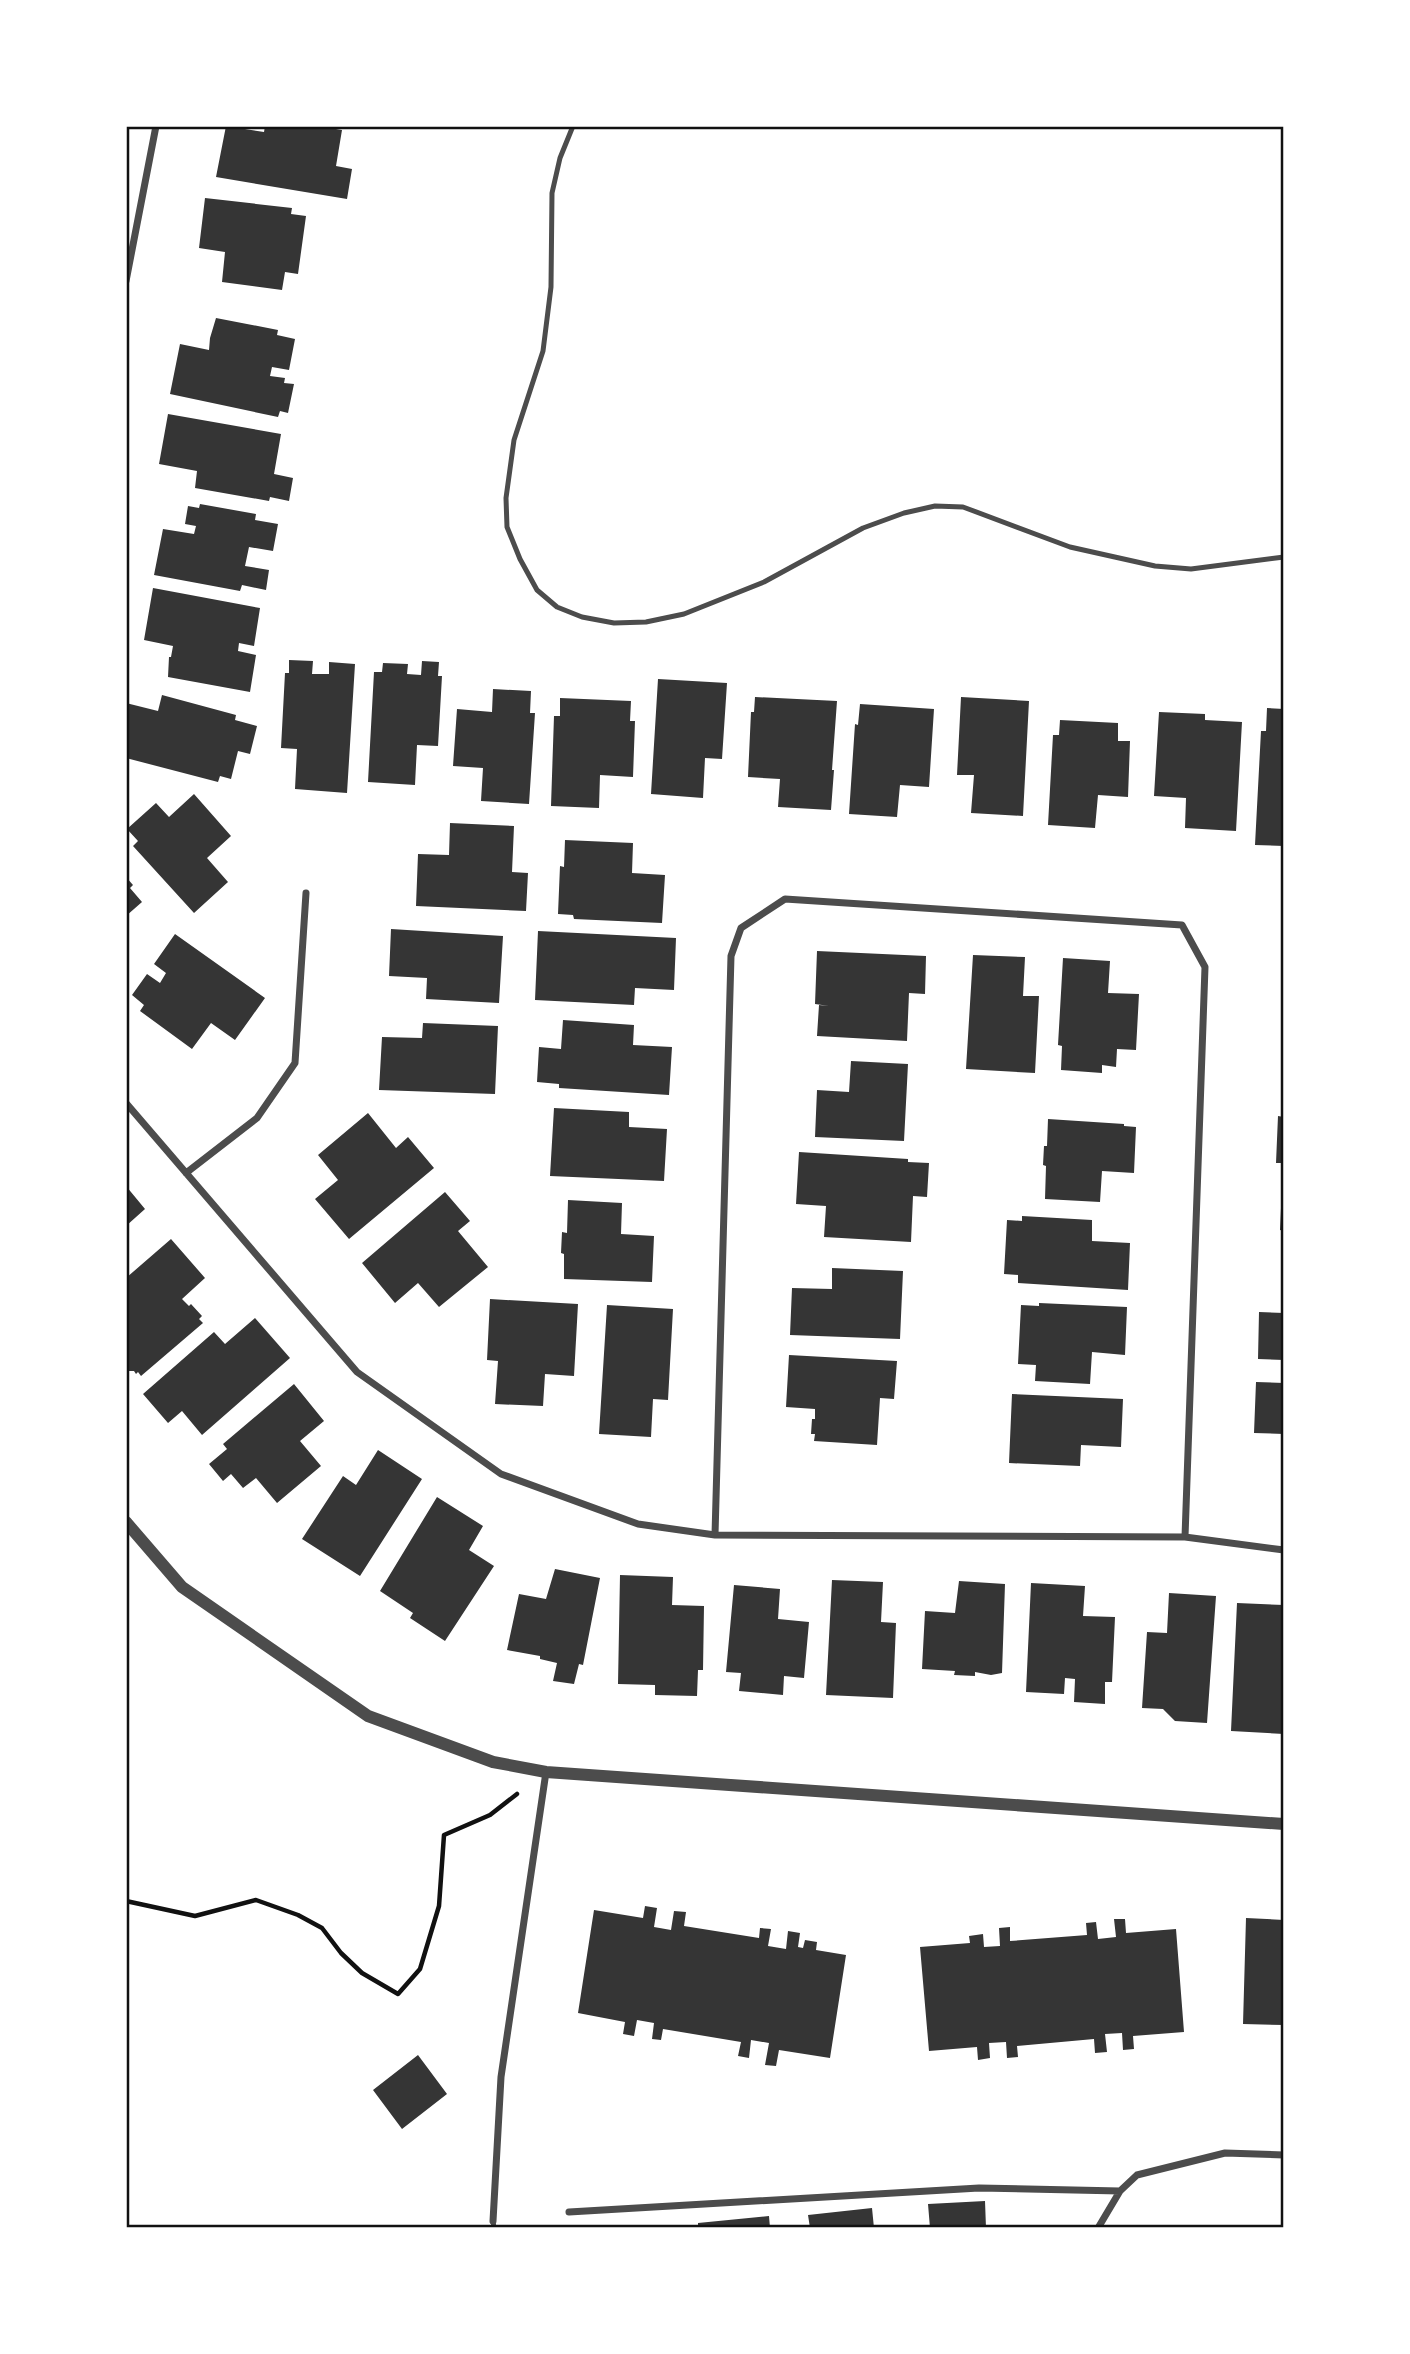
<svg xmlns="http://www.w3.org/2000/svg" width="1410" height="2354" viewBox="0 0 1410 2354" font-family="Manrope,sans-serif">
  <rect width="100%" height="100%" fill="#fff"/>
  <path fill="#353535" d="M 226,126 L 264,132 L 265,126 L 318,126 L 342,130 L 336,166 L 352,169 L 347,199 L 216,177 Z
    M 205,198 L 292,208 L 291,214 L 306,216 L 298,274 L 285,272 L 282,290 L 222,282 L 225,252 L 199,248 Z
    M 216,318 L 278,330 L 277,335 L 295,339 L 289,370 L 272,367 L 270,376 L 285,378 L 284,383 L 294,384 L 288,413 L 280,411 L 278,417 L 170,394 L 180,344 L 209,350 L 210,338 Z
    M 168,414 L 281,434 L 274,474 L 293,478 L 289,501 L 270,497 L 269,501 L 195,488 L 197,471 L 159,464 Z
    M 200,504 L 256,514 L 255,520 L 278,524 L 273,551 L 249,547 L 245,566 L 269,570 L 266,590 L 242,585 L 240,591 L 154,575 L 163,529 L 194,534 L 196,526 L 185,524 L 188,506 L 199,508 Z
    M 153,588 L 260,608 L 254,646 L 239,643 L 238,651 L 256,655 L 250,692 L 168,677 L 169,657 L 171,657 L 173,646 L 144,640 Z
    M 289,660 L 313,661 L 312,674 L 329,674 L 329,662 L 355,664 L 347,793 L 295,789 L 297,749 L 281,748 L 285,673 L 289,673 Z
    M 422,661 L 439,662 L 438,676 L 442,676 L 438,746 L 417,745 L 415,785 L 368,782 L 374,672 L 382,672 L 383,663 L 408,664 L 407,674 L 421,675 Z
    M 658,679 L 727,683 L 722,759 L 705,758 L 703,798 L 651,794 Z
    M 493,689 L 531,691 L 530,713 L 535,713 L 529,804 L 481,801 L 483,768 L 453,766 L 457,709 L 492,712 Z
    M 162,695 L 236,715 L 235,720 L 257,726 L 250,754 L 238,751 L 231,779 L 220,776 L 218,782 L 126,758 L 126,703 L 158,711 Z
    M 755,697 L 837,701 L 832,770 L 834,770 L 831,810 L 778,807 L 780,779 L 748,777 L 751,712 L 754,712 Z
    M 961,697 L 1029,701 L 1023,816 L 971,813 L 974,775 L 957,775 Z
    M 560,698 L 631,701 L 630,721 L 635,721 L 633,777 L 600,775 L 599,808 L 551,806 L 554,716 L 560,716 Z
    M 860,704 L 934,709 L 929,787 L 900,785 L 897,817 L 849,814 L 855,724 L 858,725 Z
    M 1267,708 L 1284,709 L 1284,846 L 1255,845 L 1261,731 L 1266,731 Z
    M 1159,712 L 1205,714 L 1205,720 L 1242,722 L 1236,831 L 1185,828 L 1186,798 L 1154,796 Z
    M 1060,720 L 1118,723 L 1118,741 L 1130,741 L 1128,797 L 1098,795 L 1095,828 L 1048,825 L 1053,735 L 1059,735 Z
    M 194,794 L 231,836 L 207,858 L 228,882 L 194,913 L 133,846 L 138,841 L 127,829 L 156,803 L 169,817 Z
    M 450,823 L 514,826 L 512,872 L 528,873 L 526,911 L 416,906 L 418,854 L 449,855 Z
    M 565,840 L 633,843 L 632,873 L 665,875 L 662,923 L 574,919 L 573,915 L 558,914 L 560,866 L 564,867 Z
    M 126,877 L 133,885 L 130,888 L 142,902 L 126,916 Z
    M 391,929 L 503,936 L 499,1003 L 426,999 L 427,978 L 389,976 Z
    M 538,931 L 676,938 L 674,990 L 635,988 L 634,1005 L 535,1000 Z
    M 175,934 L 265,998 L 235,1040 L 211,1023 L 192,1049 L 140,1011 L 144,1005 L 132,995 L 147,974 L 160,983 L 166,973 L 154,964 Z
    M 817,951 L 926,956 L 925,994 L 909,993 L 907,1041 L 817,1036 L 819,1005 L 829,1006 L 815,1004 Z
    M 973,955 L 1025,957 L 1023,996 L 1039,996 L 1035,1073 L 966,1069 Z
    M 1063,958 L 1110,961 L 1108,993 L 1139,994 L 1136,1050 L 1117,1049 L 1116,1067 L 1102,1065 L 1102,1073 L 1061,1070 L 1062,1046 L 1058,1045 Z
    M 563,1020 L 634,1025 L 633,1045 L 672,1047 L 669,1095 L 559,1088 L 559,1084 L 537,1082 L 539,1047 L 561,1049 Z
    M 423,1023 L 498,1026 L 495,1094 L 379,1090 L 382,1037 L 422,1038 Z
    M 851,1061 L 908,1064 L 904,1141 L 815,1137 L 817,1090 L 849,1092 Z
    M 554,1108 L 629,1112 L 629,1127 L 667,1129 L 664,1181 L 550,1176 Z
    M 368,1113 L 396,1148 L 408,1137 L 434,1168 L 349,1239 L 315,1199 L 338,1180 L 318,1155 Z
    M 1278,1116 L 1284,1117 L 1284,1163 L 1276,1163 Z
    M 1048,1119 L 1124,1124 L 1124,1126 L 1136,1127 L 1134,1173 L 1102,1171 L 1100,1202 L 1045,1199 L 1046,1166 L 1043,1165 L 1044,1146 L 1047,1146 Z
    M 799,1152 L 908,1159 L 908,1162 L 929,1163 L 927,1197 L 913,1196 L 911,1242 L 824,1237 L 826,1206 L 796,1204 Z
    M 126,1186 L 145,1209 L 126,1226 Z
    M 1282,1186 L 1284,1186 L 1284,1231 L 1280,1230 Z
    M 445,1192 L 470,1221 L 458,1231 L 488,1267 L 439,1307 L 418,1283 L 395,1303 L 362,1263 Z
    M 568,1200 L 622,1203 L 621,1234 L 654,1236 L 652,1282 L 564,1279 L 564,1254 L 561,1253 L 562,1232 L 567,1233 Z
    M 1022,1216 L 1092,1220 L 1092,1241 L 1130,1243 L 1128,1290 L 1018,1283 L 1018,1275 L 1004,1274 L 1007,1220 L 1022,1221 Z
    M 171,1239 L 205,1278 L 182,1299 L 189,1306 L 191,1304 L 202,1316 L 199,1319 L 203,1323 L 141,1376 L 138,1372 L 136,1374 L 134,1371 L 126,1371 L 126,1278 Z
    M 832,1268 L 903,1271 L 900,1339 L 790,1335 L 792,1288 L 832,1289 Z
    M 490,1299 L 578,1304 L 574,1376 L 545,1374 L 543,1406 L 495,1404 L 498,1361 L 487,1360 Z
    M 1039,1303 L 1127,1307 L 1125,1355 L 1092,1352 L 1090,1384 L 1035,1381 L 1036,1365 L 1018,1364 L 1021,1305 L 1039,1306 Z
    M 607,1305 L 673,1309 L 668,1400 L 653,1399 L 651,1437 L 599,1434 Z
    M 1259,1312 L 1284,1313 L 1284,1360 L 1258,1359 Z
    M 255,1318 L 290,1358 L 202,1435 L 182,1411 L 168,1423 L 143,1394 L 214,1332 L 225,1344 Z
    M 789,1355 L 897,1361 L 894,1399 L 880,1398 L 877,1445 L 814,1441 L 815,1434 L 811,1434 L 812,1419 L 815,1419 L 815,1409 L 786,1407 Z
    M 1256,1382 L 1284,1383 L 1284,1434 L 1254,1433 Z
    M 294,1384 L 324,1421 L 300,1441 L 321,1466 L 277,1503 L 256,1478 L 243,1488 L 231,1474 L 223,1481 L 209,1464 L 227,1449 L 223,1444 Z
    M 1012,1394 L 1123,1399 L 1121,1447 L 1081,1445 L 1080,1466 L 1009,1463 Z
    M 378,1450 L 422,1479 L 360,1576 L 302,1539 L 343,1476 L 356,1485 Z
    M 437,1497 L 483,1526 L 469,1550 L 494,1566 L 445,1641 L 410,1618 L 413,1613 L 380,1591 Z
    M 555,1569 L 600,1578 L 583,1665 L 579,1664 L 574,1684 L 553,1681 L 557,1663 L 540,1659 L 540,1656 L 507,1650 L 519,1594 L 546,1599 Z
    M 620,1575 L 673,1577 L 672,1605 L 704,1606 L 703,1670 L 698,1670 L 697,1696 L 655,1695 L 655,1685 L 618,1684 Z
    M 832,1580 L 883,1582 L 881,1622 L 896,1623 L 893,1698 L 826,1695 Z
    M 959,1581 L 1005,1584 L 1002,1673 L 991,1675 L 975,1672 L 975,1676 L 954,1675 L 955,1671 L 922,1669 L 925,1611 L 955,1613 Z
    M 1031,1583 L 1085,1586 L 1083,1616 L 1115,1617 L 1112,1682 L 1105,1682 L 1105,1704 L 1074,1702 L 1075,1679 L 1065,1678 L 1064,1694 L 1026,1692 Z
    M 734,1585 L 780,1589 L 778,1619 L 809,1622 L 804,1678 L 784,1676 L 783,1695 L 739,1691 L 741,1673 L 726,1672 Z
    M 1169,1593 L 1216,1596 L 1207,1723 L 1175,1721 L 1163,1709 L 1142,1708 L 1147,1632 L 1167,1633 Z
    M 1237,1603 L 1284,1605 L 1284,1734 L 1231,1731 Z
    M 645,1906 L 657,1908 L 654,1927 L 671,1930 L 674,1911 L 686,1912 L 684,1926 L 759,1938 L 760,1928 L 771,1929 L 768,1946 L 786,1949 L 788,1931 L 800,1933 L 798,1947 L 803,1948 L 805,1940 L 817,1942 L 816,1950 L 846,1955 L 830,2058 L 779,2050 L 776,2066 L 765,2065 L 769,2043 L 751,2040 L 749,2058 L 738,2056 L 741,2042 L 663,2029 L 661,2040 L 652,2039 L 654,2023 L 637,2020 L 634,2036 L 623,2034 L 625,2022 L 578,2013 L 594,1910 L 643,1918 Z
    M 1246,1918 L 1284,1920 L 1284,2025 L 1243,2024 Z
    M 1114,1919 L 1125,1919 L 1126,1933 L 1176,1929 L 1184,2032 L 1133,2036 L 1134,2049 L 1123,2050 L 1122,2033 L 1105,2034 L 1107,2052 L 1095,2053 L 1094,2039 L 1017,2046 L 1018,2057 L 1007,2058 L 1006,2042 L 989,2043 L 990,2058 L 978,2060 L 977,2047 L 929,2051 L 920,1947 L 970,1943 L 969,1936 L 983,1934 L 984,1947 L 1000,1946 L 999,1928 L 1010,1927 L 1010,1941 L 1087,1935 L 1086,1923 L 1096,1922 L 1098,1939 L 1116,1937 Z
    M 418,2055 L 447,2094 L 402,2129 L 373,2090 Z
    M 985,2201 L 986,2228 L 930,2228 L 928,2204 Z
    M 872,2208 L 874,2228 L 810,2228 L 808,2215 Z
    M 769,2216 L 770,2228 L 698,2228 L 698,2223 Z"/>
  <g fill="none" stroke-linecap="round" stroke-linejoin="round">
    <path stroke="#111" stroke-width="4.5" d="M 126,1901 L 195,1916 L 256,1900 L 298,1915 L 322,1928 L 341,1953 L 362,1973 L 398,1994 L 420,1969 L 439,1906 L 444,1835 L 490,1815 L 517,1794"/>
    <path stroke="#4c4c4c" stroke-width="5" d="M 573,126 L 560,158 L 552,193 L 551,287 L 543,351 L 514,440 L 506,498 L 507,527 L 520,559 L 537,590 L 557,607 L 582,617 L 614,623 L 646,622 L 684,614 L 764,582 L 863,528 L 904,513 L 935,506 L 963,507 L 1070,547 L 1155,566 L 1191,569 L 1284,557
      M 493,2221 L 494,2228"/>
    <path stroke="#4c4c4c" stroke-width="7" d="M 126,281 L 156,126
      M 126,1103 L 357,1372 L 501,1474 L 638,1524 L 715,1535 L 1185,1537 L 1284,1550
      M 186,1173 L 257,1118 L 295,1063 L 306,893
      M 715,1535 L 731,956 L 741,928 L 785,899 L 1182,925 L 1205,967 L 1185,1537
      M 569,2212 L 979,2188 L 1120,2191 L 1137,2175 L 1225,2153 L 1284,2155
      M 493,2221 L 501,2077 L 546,1772
      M 1098,2228 L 1120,2191"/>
    <path stroke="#4c4c4c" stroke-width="12" d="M 126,1522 L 182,1587 L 368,1716 L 493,1762 L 546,1772 L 1284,1824"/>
  </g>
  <rect width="1410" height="2354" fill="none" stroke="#ffffff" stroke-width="256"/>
  <rect x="128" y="128" width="1154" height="2098" fill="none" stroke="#111" stroke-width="2.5"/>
</svg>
